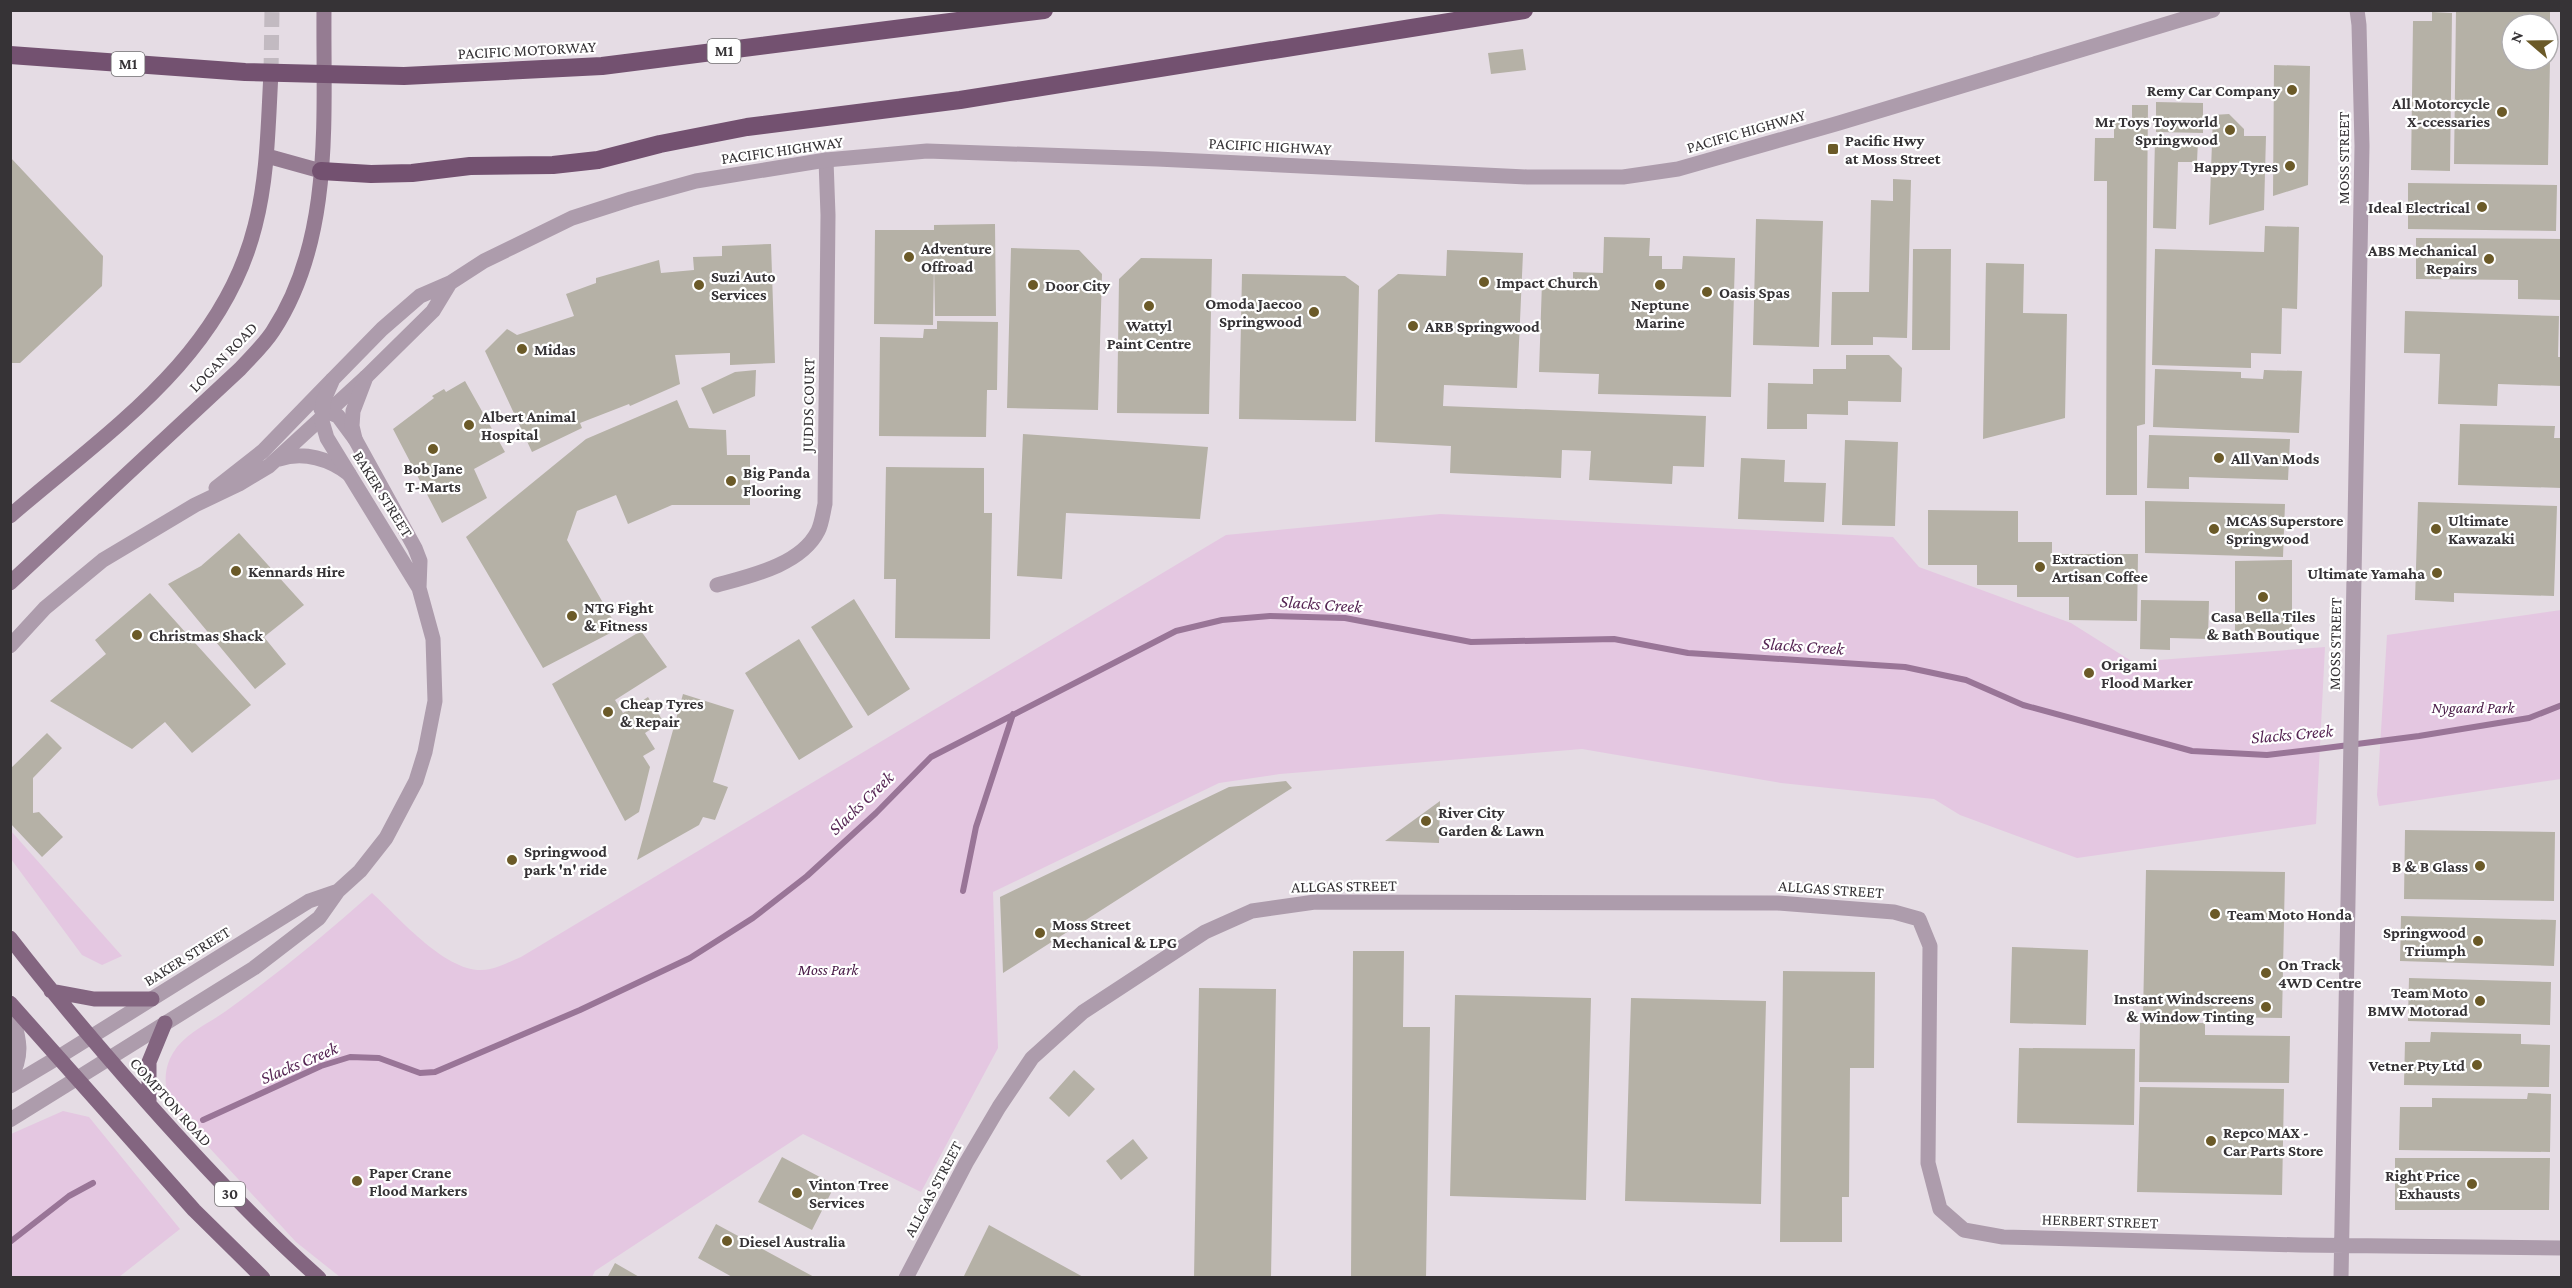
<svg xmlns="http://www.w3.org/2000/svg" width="2572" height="1288" viewBox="0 0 2572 1288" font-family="'Crimson Pro',serif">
  <rect width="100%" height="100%" fill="#e5dce4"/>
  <path fill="#e4c7e1" d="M 1440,514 L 1893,537 L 1919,567 L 2071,623 L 2133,662 L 2325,647 L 2316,824 L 2077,858 L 1960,815 L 1934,799 L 1781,783 L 1582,749 L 1280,774 L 1219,783 L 993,892 L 998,1048 L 921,1192 L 803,1134 L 595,1271 L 592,1277 L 340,1277 L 296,1242 L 171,1106 C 164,1089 163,1069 173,1053 C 185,1033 208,1024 226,1011 C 277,974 325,935 372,893 C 399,917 450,979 490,969 C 500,967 511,961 521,957 L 1226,535 Z
    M 2561,610 L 2561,779 L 2379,806 L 2377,795 L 2387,635 Z
    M 11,831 L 122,956 L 102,965 L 82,955 L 11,859 Z
    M 63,1111 L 89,1117 L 180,1229 L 119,1277 L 11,1277 L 11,1134 Z"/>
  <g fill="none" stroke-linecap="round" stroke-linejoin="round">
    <path stroke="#997597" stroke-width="6" d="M 963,891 L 976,827 L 1013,714
      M 203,1120 L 321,1066 L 350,1057 L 379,1058 L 420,1073 L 435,1072 L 580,1010 L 690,958 L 753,918 L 807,876 L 876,813 L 931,757 L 1176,631 L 1222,620 L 1270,616 L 1345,618 L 1471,642 L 1614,639 L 1688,653 L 1905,667 L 1966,680 L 2023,705 L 2192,751 L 2267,755 L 2318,749 L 2419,736 L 2529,718 L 2562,705
      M 10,1242 L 69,1196 L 93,1183"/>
  </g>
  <path fill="#b5b1a6" d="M 2456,10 L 2550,10 L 2550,24 L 2512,24 L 2512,60 L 2550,60 L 2548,165 L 2454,164 Z
    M 2432,12 L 2452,13 L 2450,171 L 2411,170 L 2413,21 L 2432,21 Z
    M 1523,49 L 1526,70 L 1491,74 L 1488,53 Z
    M 2274,65 L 2310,66 L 2308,185 L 2273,196 Z
    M 2156,102 L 2203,103 L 2203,133 L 2156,132 Z
    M 2132,105 L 2148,105 L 2145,424 L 2137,426 L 2137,495 L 2106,495 L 2107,181 L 2094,181 L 2095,138 L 2114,138 L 2114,122 L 2132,122 Z
    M 2229,114 L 2244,129 L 2244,136 L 2266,136 L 2264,210 L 2209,225 L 2213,115 Z
    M 2155,139 L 2198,140 L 2197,162 L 2178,162 L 2176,229 L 2153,228 Z
    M 10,157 L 103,256 L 102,286 L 20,363 L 10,363 Z
    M 1893,179 L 1911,180 L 1907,338 L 1873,337 L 1873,345 L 1831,345 L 1832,292 L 1869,292 L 1871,200 L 1893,201 Z
    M 2408,183 L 2557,185 L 2556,231 L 2408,229 Z
    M 1756,219 L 1823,221 L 1819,347 L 1753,345 Z
    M 995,224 L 996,316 L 935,316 L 934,262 L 933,325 L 874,324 L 875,230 L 934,230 L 934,225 Z
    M 2265,226 L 2299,227 L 2297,309 L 2282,308 L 2281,354 L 2251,353 L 2251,368 L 2152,365 L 2155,249 L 2264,252 Z
    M 1604,237 L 1650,238 L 1649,256 L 1662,256 L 1662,269 L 1682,269 L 1683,256 L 1735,258 L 1731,397 L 1598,394 L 1599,374 L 1539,372 L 1542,282 L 1573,282 L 1573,272 L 1603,273 Z
    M 2416,238 L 2562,239 L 2562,300 L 2518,299 L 2518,280 L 2416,279 Z
    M 771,244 L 775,363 L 730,365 L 730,353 L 675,355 L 680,384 L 630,406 L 629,404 L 580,423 L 582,428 L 532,452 L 485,351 L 507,329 L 517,335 L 574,316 L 566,294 L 596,283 L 596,278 L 659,260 L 661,273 L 694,270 L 693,257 L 722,256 L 722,246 Z
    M 1011,248 L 1079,250 L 1102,274 L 1098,410 L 1007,408 Z
    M 1913,249 L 1951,249 L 1950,350 L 1912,350 Z
    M 1447,250 L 1523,253 L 1517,388 L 1444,385 L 1443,406 L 1706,416 L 1704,467 L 1673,466 L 1672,484 L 1589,480 L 1591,451 L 1562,450 L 1561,478 L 1450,473 L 1451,446 L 1375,442 L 1378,290 L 1398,274 L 1446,276 Z
    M 1141,258 L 1212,259 L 1209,414 L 1117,413 L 1119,279 Z
    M 1986,263 L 2024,264 L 2023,313 L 2067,314 L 2065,418 L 1983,439 Z
    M 1242,274 L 1345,276 L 1359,286 L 1356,421 L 1239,419 Z
    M 2405,311 L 2559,316 L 2558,357 L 2562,357 L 2562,386 L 2498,384 L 2497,406 L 2438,404 L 2440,354 L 2404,353 Z
    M 937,321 L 998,322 L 997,390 L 987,390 L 986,437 L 879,436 L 880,337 L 923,338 L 924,329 L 937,329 Z
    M 1846,355 L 1889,355 L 1902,368 L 1901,402 L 1848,401 L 1848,415 L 1807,414 L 1807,429 L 1767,429 L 1768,383 L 1813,384 L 1813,369 L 1846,369 Z
    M 2155,369 L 2241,372 L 2241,378 L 2263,379 L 2264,370 L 2302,371 L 2299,433 L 2153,427 Z
    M 756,370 L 755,396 L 713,414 L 701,388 L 735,372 Z
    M 465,381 L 505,452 L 474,469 L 487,498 L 442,523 L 393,429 L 434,398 L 432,396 L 444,389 L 446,392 Z
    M 677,400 L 689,428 L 726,430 L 727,455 L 750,455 L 750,505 L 672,505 L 628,524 L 616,495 L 577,511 L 567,540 L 618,629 L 543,668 L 466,537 L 586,439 Z
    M 2460,424 L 2555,426 L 2554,438 L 2562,438 L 2562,488 L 2458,485 Z
    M 1023,434 L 1208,447 L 1200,519 L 1066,513 L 1062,579 L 1017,576 Z
    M 2149,435 L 2290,439 L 2288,480 L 2189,477 L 2189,489 L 2147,488 Z
    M 1845,440 L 1898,442 L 1895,526 L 1842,525 Z
    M 1741,458 L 1785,460 L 1784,482 L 1826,483 L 1824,522 L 1738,519 Z
    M 886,467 L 984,468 L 984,513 L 992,513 L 990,639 L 895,638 L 896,579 L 884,579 Z
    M 2145,501 L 2285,504 L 2283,557 L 2145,553 Z
    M 2418,502 L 2557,506 L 2554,596 L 2454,593 L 2454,602 L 2415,600 Z
    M 1928,510 L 2018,511 L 2018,542 L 2052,542 L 2052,554 L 2138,554 L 2137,621 L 2069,620 L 2069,597 L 2017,597 L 2017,585 L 1977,585 L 1977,565 L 1928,565 Z
    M 239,533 L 304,605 L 264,637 L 286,664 L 255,689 L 168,584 L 201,566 Z
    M 2292,560 L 2292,633 L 2235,633 L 2235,561 Z
    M 150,593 L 251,705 L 192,753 L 165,722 L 132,749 L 50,701 L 106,654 L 95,640 Z
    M 854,599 L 910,689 L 868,716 L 811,627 Z
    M 2141,600 L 2209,601 L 2208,639 L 2170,638 L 2170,650 L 2140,649 Z
    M 641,631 L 667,667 L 615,700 L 623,713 L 648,697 L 663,721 L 645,733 L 655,749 L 643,756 L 650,767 L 639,812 L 625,821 L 552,684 Z
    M 799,639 L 853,727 L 799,760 L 745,673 Z
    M 683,694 L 734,710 L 713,782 L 728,787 L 715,820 L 703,817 L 699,825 L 637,860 Z
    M 47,733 L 62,748 L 33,778 L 33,813 L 39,812 L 63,837 L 42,857 L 10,823 L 10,769 Z
    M 1286,781 L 1292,788 L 1003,973 L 1000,897 L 1229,787 Z
    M 1440,801 L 1439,843 L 1385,841 Z
    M 2405,830 L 2555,832 L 2554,901 L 2404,899 Z
    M 2146,870 L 2285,872 L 2282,1018 L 2143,1016 Z
    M 2401,916 L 2556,920 L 2554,966 L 2400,961 Z
    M 2012,947 L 2088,950 L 2086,1025 L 2010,1023 Z
    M 1353,951 L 1404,951 L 1403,1027 L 1430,1027 L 1426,1278 L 1351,1278 Z
    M 1783,971 L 1875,972 L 1874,1068 L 1850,1068 L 1849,1197 L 1842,1197 L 1842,1242 L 1780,1242 Z
    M 2409,978 L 2551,982 L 2550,1025 L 2408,1021 Z
    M 1199,988 L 1276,989 L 1271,1278 L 1194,1278 Z
    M 1455,995 L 1591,998 L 1586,1200 L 1450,1196 Z
    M 1631,998 L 1766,1001 L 1761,1204 L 1625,1201 Z
    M 2140,1023 L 2205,1023 L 2205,1035 L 2290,1036 L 2289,1083 L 2139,1082 Z
    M 2431,1032 L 2521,1034 L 2521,1044 L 2550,1045 L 2549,1087 L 2404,1085 L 2405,1042 L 2430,1042 Z
    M 2019,1048 L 2135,1049 L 2134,1125 L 2017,1123 Z
    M 1074,1070 L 1095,1089 L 1069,1117 L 1049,1098 Z
    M 2140,1087 L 2284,1089 L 2282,1195 L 2137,1192 Z
    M 2528,1093 L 2551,1094 L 2550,1152 L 2399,1150 L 2400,1107 L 2432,1107 L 2432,1098 L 2527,1099 Z
    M 1133,1139 L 1148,1158 L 1121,1180 L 1106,1161 Z
    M 782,1157 L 835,1185 L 812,1230 L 758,1202 Z
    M 2395,1158 L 2550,1158 L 2549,1210 L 2395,1210 Z
    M 716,1224 L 816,1278 L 734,1278 L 698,1258 Z
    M 989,1225 L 1085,1278 L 963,1278 Z
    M 615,1263 L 641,1278 L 607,1278 Z"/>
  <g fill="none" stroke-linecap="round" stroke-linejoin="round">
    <path stroke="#c2bac1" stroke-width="15" stroke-dasharray="15 8" stroke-linecap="butt" d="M 271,73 L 272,10"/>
    <path stroke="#ad9cac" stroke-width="15" d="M 321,409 L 338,416 L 355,439
      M 279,459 C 304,451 330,459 349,474
      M 216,488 L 263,451 L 332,380
      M 717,585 C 750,576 801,565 818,531 C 822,523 823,512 825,504 L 828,215 L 826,160
      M 10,646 L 45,608 L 103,560 L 195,505 L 239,484 L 269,466 L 366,377
      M 10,1007 C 17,1033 26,1053 10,1078
      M 10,1086 L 57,1058
      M 10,1120 L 76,1079"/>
    <path stroke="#ad9cac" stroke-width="15" d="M 419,588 L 420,561 L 415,548 L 355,439 L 352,426 L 353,411 L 366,377 L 433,311 L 450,283
      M 57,1058 L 309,901 L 338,891
      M 76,1079 L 254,968 L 319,918 L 338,891 L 360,871 L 386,838 L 416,781 L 425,752 L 435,701 L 433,639 L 419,588 L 327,438 L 322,421 L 323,402 L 333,379 L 382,329 L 420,296 L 450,283 L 484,261 L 572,218 L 631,199 L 696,181 L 826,160 L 927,151 L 1157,159 L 1527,177 L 1623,177 L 1678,169 L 1839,123 L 2213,10
      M 906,1278 L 966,1163 L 999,1107 L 1032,1058 L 1083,1012 L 1205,932 L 1252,911 L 1315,902 L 1778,903 L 1894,912 L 1919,919 L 1930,946 L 1928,1163 L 1940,1209 L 1964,1230 L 2003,1237 L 2301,1245 L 2562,1248
      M 2341,1278 L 2362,146 L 2359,25 L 2357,10"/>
    <path stroke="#957c92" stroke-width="15" d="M 267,156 L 321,171
      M 10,516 C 107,432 222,358 255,226 C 268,176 268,124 271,73
      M 10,583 L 240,369 C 251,357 264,345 273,331 C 334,238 323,117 324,10"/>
    <path stroke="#836580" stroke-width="15" d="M 10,938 C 54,995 100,1049 147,1102 C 202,1164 257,1223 319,1278
      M 51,991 L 94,999 L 152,999
      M 10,1003 L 194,1210 L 263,1278
      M 149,1103 L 149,1062 L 165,1023"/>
    <path stroke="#735170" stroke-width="18" d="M 10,55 L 245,72 L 404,76 L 602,66 L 1044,10
      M 321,171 L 371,174 L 412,173 L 470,166 L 553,165 L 598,160 L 660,144 L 747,127 L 960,100 L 1524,10"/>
  </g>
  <g fill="#6b5a28" stroke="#fff" stroke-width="2">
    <circle cx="2292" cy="90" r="6"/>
    <circle cx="2502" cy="112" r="6"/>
    <circle cx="2230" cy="130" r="6"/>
    <rect x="1827" y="143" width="12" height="12" rx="3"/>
    <circle cx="2290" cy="166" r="6"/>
    <circle cx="2482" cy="207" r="6"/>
    <circle cx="909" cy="257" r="6"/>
    <circle cx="2489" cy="259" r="6"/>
    <circle cx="1484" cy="282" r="6"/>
    <circle cx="699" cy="285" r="6"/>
    <circle cx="1033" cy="285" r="6"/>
    <circle cx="1660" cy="285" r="6"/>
    <circle cx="1707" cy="292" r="6"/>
    <circle cx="1149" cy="306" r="6"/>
    <circle cx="1314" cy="312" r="6"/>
    <circle cx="1413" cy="326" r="6"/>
    <circle cx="522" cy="349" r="6"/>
    <circle cx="469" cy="425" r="6"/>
    <circle cx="433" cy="449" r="6"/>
    <circle cx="2219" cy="458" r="6"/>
    <circle cx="731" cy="481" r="6"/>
    <circle cx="2214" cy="529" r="6"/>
    <circle cx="2436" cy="529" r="6"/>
    <circle cx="2040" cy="567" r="6"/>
    <circle cx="236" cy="571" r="6"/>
    <circle cx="2437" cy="573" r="6"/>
    <circle cx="2263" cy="597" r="6"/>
    <circle cx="572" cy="616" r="6"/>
    <circle cx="137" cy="635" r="6"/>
    <circle cx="2089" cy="673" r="6"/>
    <circle cx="608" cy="712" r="6"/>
    <circle cx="1426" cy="821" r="6"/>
    <circle cx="512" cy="860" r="6"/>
    <circle cx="2480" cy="866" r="6"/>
    <circle cx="2215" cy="914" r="6"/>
    <circle cx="1040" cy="933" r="6"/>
    <circle cx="2478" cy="941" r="6"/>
    <circle cx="2266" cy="973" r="6"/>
    <circle cx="2480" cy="1001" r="6"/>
    <circle cx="2266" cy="1007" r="6"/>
    <circle cx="2477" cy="1065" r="6"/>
    <circle cx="2211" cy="1141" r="6"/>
    <circle cx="357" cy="1181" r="6"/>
    <circle cx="2472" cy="1184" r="6"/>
    <circle cx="797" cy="1193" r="6"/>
    <circle cx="727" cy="1241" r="6"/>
  </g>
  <g text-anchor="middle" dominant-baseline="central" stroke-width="4.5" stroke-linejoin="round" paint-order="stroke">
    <g fill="#fff" stroke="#727072" stroke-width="1.5">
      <rect x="707.5" y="39" width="33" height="24" rx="4.5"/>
      <rect x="111.5" y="52" width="33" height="24" rx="4.5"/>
      <rect x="215" y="1182" width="30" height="24" rx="4.5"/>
    </g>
    <g font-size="15" font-weight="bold" fill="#363336">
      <text x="724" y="51">M1</text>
      <text x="128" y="64">M1</text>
      <text x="230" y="1194">30</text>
    </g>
    <g font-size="16" fill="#363336" stroke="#fff">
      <text transform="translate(527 50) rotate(-3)">PACIFIC MOTORWAY</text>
      <text transform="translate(1746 131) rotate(-16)">PACIFIC HIGHWAY</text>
      <text transform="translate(1270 146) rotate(3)">PACIFIC HIGHWAY</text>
      <text transform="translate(782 150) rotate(-8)">PACIFIC HIGHWAY</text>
      <text transform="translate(2343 158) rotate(-90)">MOSS STREET</text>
      <text transform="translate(223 357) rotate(-46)">LOGAN ROAD</text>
      <text transform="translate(808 405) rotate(-89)">JUDDS COURT</text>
      <text transform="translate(383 494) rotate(58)">BAKER STREET</text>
      <text transform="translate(2335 644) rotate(-89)">MOSS STREET</text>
      <text transform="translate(1344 886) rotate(-1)">ALLGAS STREET</text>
      <text transform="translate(1831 889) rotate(4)">ALLGAS STREET</text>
      <text transform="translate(187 956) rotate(-32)">BAKER STREET</text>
      <text transform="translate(171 1102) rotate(48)">COMPTON ROAD</text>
      <text transform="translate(933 1189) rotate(-62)">ALLGAS STREET</text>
      <text transform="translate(2100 1221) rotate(2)">HERBERT STREET</text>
    </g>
    <g font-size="16" font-weight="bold" fill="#363336" stroke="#fff" text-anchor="start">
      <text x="2280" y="90" text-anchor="end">Remy Car Company</text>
      <text x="2490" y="103" text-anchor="end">All Motorcycle<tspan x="2490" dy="18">X-ccessaries</tspan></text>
      <text x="2218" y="121" text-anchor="end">Mr Toys Toyworld<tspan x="2218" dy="18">Springwood</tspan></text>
      <text x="1845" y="140">Pacific Hwy<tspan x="1845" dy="18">at Moss Street</tspan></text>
      <text x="2278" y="166" text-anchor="end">Happy Tyres</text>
      <text x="2470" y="207" text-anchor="end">Ideal Electrical</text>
      <text x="921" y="248">Adventure<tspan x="921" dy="18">Offroad</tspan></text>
      <text x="2477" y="250" text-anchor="end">ABS Mechanical<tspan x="2477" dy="18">Repairs</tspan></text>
      <text x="711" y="276">Suzi Auto<tspan x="711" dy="18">Services</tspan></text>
      <text x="1496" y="282">Impact Church</text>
      <text x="1045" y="285">Door City</text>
      <text x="1719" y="292">Oasis Spas</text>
      <text x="1302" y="303" text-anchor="end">Omoda Jaecoo<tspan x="1302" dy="18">Springwood</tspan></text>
      <text x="1660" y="304" text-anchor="middle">Neptune<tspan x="1660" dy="18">Marine</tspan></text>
      <text x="1149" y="325" text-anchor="middle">Wattyl<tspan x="1149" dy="18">Paint Centre</tspan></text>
      <text x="1425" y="326">ARB Springwood</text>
      <text x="534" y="349">Midas</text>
      <text x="481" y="416">Albert Animal<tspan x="481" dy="18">Hospital</tspan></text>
      <text x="2231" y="458">All Van Mods</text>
      <text x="433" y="468" text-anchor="middle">Bob Jane<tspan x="433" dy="18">T-Marts</tspan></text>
      <text x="743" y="472">Big Panda<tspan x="743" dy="18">Flooring</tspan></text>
      <text x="2226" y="520">MCAS Superstore<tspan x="2226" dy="18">Springwood</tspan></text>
      <text x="2448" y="520">Ultimate<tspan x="2448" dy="18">Kawazaki</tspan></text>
      <text x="2052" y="558">Extraction<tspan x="2052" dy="18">Artisan Coffee</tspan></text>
      <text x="248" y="571">Kennards Hire</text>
      <text x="2425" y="573" text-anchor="end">Ultimate Yamaha</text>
      <text x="584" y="607">NTG Fight<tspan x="584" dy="18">&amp; Fitness</tspan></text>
      <text x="2263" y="616" text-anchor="middle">Casa Bella Tiles<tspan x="2263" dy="18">&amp; Bath Boutique</tspan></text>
      <text x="149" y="635">Christmas Shack</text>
      <text x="2101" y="664">Origami<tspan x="2101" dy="18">Flood Marker</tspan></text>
      <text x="620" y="703">Cheap Tyres<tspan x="620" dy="18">&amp; Repair</tspan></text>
      <text x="1438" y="812">River City<tspan x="1438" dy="18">Garden &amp; Lawn</tspan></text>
      <text x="524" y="851">Springwood<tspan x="524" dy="18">park 'n' ride</tspan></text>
      <text x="2468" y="866" text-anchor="end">B &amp; B Glass</text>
      <text x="2227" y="914">Team Moto Honda</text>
      <text x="1052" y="924">Moss Street<tspan x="1052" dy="18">Mechanical &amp; LPG</tspan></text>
      <text x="2466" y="932" text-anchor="end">Springwood<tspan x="2466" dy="18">Triumph</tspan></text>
      <text x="2278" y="964">On Track<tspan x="2278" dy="18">4WD Centre</tspan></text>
      <text x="2468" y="992" text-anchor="end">Team Moto<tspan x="2468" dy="18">BMW Motorad</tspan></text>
      <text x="2254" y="998" text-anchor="end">Instant Windscreens<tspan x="2254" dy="18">&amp; Window Tinting</tspan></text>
      <text x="2465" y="1065" text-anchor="end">Vetner Pty Ltd</text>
      <text x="2223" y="1132">Repco MAX -<tspan x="2223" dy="18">Car Parts Store</tspan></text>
      <text x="369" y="1172">Paper Crane<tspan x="369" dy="18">Flood Markers</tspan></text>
      <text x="2460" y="1175" text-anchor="end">Right Price<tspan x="2460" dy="18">Exhausts</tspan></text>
      <text x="809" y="1184">Vinton Tree<tspan x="809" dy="18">Services</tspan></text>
      <text x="739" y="1241">Diesel Australia</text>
    </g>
    <g font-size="16" font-style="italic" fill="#471945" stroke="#fff">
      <text x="2473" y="707">Nygaard Park</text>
      <text x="828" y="969">Moss Park</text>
    </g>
    <g font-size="18" font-style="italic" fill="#562654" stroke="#fff">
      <text transform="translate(1321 604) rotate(4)">Slacks Creek</text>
      <text transform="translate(1803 646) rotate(4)">Slacks Creek</text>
      <text transform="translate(2292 734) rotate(-5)">Slacks Creek</text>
      <text transform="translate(861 803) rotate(-44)">Slacks Creek</text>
      <text transform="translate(299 1063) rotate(-23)">Slacks Creek</text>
    </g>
  </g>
  <rect width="2572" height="1288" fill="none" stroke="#363336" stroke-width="24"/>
  <g transform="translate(2530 42) rotate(290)"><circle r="28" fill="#ffffff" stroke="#afadaf" stroke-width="1.5"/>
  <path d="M0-4.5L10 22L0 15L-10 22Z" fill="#6b5a28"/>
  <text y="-9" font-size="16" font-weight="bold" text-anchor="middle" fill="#363336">N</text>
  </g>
</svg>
